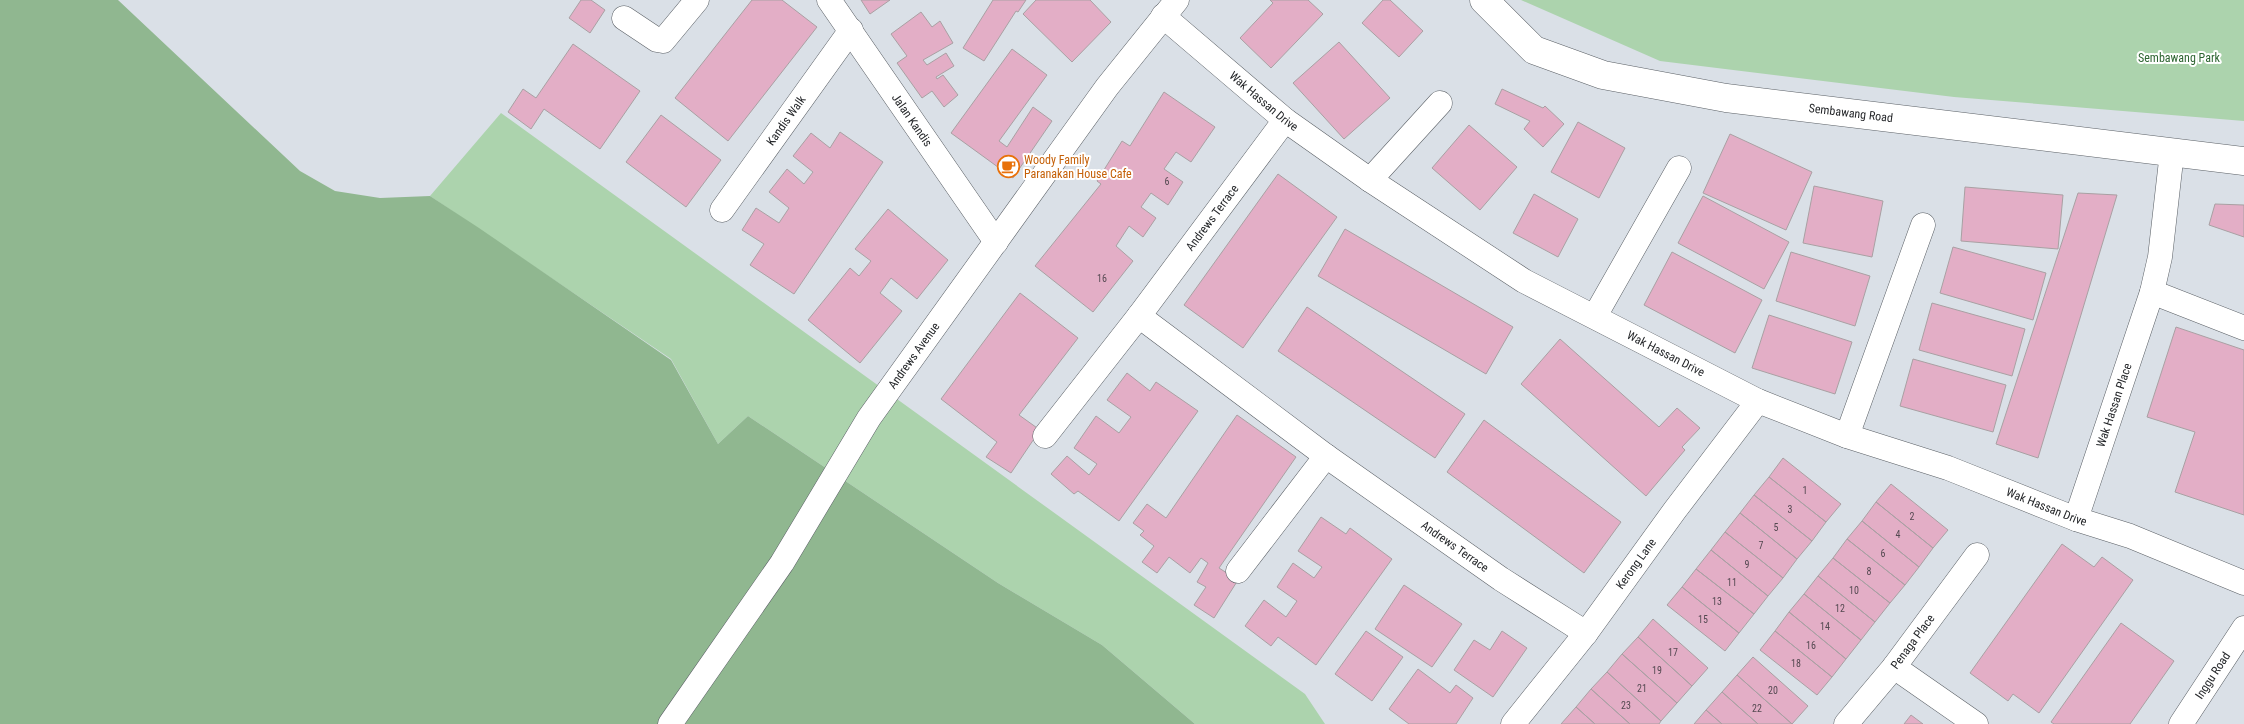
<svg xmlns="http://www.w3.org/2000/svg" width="2244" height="724" viewBox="0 0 2244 724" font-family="'Roboto Condensed',sans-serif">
  <rect width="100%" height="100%" fill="#dae0e7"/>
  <path fill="#acd3ad" d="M 1521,0 L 2244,0 L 2244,121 L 1954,97 L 1660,61 Z
    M 501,113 L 1305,694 L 1325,724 L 1195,724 L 1102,645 L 998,583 L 748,416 L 718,444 L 671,359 L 430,196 Z"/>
  <path fill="#90b790" d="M 0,0 L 118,0 L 300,171 L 335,191 L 380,198 L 430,196 L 479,228 L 671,360 L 718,444 L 748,416 L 998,583 L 1102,645 L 1195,724 L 0,724 Z"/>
  <path fill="#e3aec6" stroke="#a9a0a3" d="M 581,0 L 591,0 L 605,10 L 590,33 L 569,18 Z
    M 752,0 L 782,0 L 817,27 L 728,141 L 675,98 Z
    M 861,0 L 890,0 L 870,14 Z
    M 993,0 L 1026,0 L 1018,12 L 1016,11 L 984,61 L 963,48 Z
    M 1036,0 L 1090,0 L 1111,22 L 1072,62 L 1023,14 Z
    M 1270,0 L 1308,0 L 1323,14 L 1271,68 L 1240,38 L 1273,3 Z
    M 1383,0 L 1390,0 L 1423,31 L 1399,57 L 1362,23 Z
    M 921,12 L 932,27 L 940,21 L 953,43 L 923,60 L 927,65 L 946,53 L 954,66 L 936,77 L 937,79 L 943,75 L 958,95 L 944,107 L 932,91 L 922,98 L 897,63 L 907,56 L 891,34 Z
    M 1339,42 L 1390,98 L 1344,139 L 1293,83 Z
    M 573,44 L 640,91 L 600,149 L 544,109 L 531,129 L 508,112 L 523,89 L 536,98 Z
    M 1012,49 L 1047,75 L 999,141 L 1007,147 L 1033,107 L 1052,121 L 1013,178 L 951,133 Z
    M 1502,89 L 1543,108 L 1545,106 L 1564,124 L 1543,147 L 1524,129 L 1530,121 L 1495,104 Z
    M 1164,92 L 1215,127 L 1191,162 L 1176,152 L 1164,169 L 1183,182 L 1168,205 L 1151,193 L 1141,207 L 1156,218 L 1143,237 L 1129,226 L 1116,246 L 1133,261 L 1093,312 L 1035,266 L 1101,184 L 1097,181 L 1122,141 L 1130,146 Z
    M 661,115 L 721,160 L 686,207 L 626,162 Z
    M 1578,122 L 1625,148 L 1599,198 L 1551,172 Z
    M 1469,125 L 1517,167 L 1480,210 L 1432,168 Z
    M 840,132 L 883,162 L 794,294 L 750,265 L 764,244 L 742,230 L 756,208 L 779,223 L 789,208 L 769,192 L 787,169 L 804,184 L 813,172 L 793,156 L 811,133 L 830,148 Z
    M 1730,134 L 1812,172 L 1786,230 L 1703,193 Z
    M 1278,174 L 1337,217 L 1243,348 L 1184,305 Z
    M 1814,186 L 1883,201 L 1872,257 L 1803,243 Z
    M 1965,187 L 2063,195 L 2058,249 L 1961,241 Z
    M 2078,193 L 2117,195 L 2038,458 L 1996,444 Z
    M 1534,194 L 1578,219 L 1558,257 L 1513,233 Z
    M 1703,196 L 1789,242 L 1764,289 L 1678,243 Z
    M 2215,204 L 2244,205 L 2244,237 L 2209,225 Z
    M 888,209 L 948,260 L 917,299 L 891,278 L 880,293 L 902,311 L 860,363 L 808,320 L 850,268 L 859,276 L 871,261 L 855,249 Z
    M 1345,229 L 1513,327 L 1486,374 L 1318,276 Z
    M 1953,247 L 2046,273 L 2033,320 L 1940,293 Z
    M 1672,252 L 1762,300 L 1735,353 L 1644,305 Z
    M 1791,252 L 1870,276 L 1855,326 L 1776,301 Z
    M 1020,293 L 1078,338 L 1019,415 L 1040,430 L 1011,473 L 986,457 L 997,442 L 941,399 Z
    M 1932,303 L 2025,329 L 2012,376 L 1919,350 Z
    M 1307,307 L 1465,414 L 1435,458 L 1278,351 Z
    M 1769,315 L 1852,342 L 1835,394 L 1752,368 Z
    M 2176,327 L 2244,350 L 2244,515 L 2175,492 L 2195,432 L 2147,417 Z
    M 1560,339 L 1659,427 L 1677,408 L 1700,428 L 1682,447 L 1685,450 L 1646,496 L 1521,384 Z
    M 1913,359 L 2006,385 L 1993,432 L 1900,406 Z
    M 1127,373 L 1150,391 L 1156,382 L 1198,411 L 1119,521 L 1078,491 L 1074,494 L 1051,474 L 1067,456 L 1089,475 L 1097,464 L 1074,448 L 1096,416 L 1119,433 L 1131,417 L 1107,400 Z
    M 1237,415 L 1296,457 L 1219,568 L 1238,580 L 1214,618 L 1194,605 L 1206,587 L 1197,582 L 1208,563 L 1201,558 L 1190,573 L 1169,557 L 1157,573 L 1142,562 L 1154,546 L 1140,535 L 1144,531 L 1133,523 L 1147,504 L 1166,518 Z
    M 1484,420 L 1621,522 L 1584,573 L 1447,472 Z
    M 1783,458 L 1841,504 L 1826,522 L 1769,477 Z
    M 1769,477 L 1826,522 L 1812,541 L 1754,495 Z
    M 1891,484 L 1948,530 L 1933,548 L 1876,502 Z
    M 1754,495 L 1812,541 L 1797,559 L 1740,513 Z
    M 1876,502 L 1933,548 L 1919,567 L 1862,521 Z
    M 1740,513 L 1797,559 L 1783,578 L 1725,532 Z
    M 1321,517 L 1346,534 L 1350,528 L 1392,559 L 1316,665 L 1278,637 L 1271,646 L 1245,626 L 1264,600 L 1286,617 L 1297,601 L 1277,587 L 1293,563 L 1314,578 L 1322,567 L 1298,551 Z
    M 1862,521 L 1919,567 L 1905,585 L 1847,539 Z
    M 1725,532 L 1783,578 L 1768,596 L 1711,550 Z
    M 1847,539 L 1905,585 L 1890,603 L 1833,558 Z
    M 2062,544 L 2094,567 L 2102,557 L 2133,580 L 2039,713 L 2013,694 L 2008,701 L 1970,673 Z
    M 1711,550 L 1768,596 L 1754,614 L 1696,569 Z
    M 1833,558 L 1890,603 L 1875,622 L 1818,576 Z
    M 1696,569 L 1754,614 L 1739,633 L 1682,587 Z
    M 1818,576 L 1875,622 L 1861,640 L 1804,594 Z
    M 1404,585 L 1462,624 L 1432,667 L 1375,629 Z
    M 1682,587 L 1739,633 L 1725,651 L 1667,605 Z
    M 1804,594 L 1861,640 L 1846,659 L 1789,612 Z
    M 1789,612 L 1846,659 L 1832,677 L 1775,631 Z
    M 1653,619 L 1708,668 L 1692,686 L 1638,637 Z
    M 2121,623 L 2174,661 L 2130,724 L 2054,724 L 2051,722 Z
    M 1366,631 L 1403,657 L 1372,701 L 1335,674 Z
    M 1502,631 L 1527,648 L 1493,697 L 1454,670 L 1474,640 L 1490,650 Z
    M 1775,631 L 1832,677 L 1817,695 L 1760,650 Z
    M 1638,637 L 1692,686 L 1677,703 L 1622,654 Z
    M 1622,654 L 1677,703 L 1661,721 L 1607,672 Z
    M 1753,657 L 1808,706 L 1792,724 L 1737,675 Z
    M 1418,669 L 1450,693 L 1456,685 L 1473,698 L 1456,724 L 1409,724 L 1389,709 Z
    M 1607,672 L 1661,721 L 1659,724 L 1630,724 L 1591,689 Z
    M 1737,675 L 1792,724 L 1758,724 L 1722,692 Z
    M 1591,689 L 1630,724 L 1595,724 L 1576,707 Z
    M 1722,692 L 1758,724 L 1722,724 L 1706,710 Z
    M 1576,707 L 1595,724 L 1561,724 Z
    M 1706,710 L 1722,724 L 1694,724 Z
    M 1911,715 L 1923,724 L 1904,724 Z"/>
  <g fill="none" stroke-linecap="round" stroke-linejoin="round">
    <defs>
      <g id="minor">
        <path id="s1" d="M 829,0 L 996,242"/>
        <path id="s2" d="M 1163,16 L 1285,120 L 1370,180 L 1524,281 L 1758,401 L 1847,436 L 1948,468 L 2076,519 L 2130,536 L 2244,583"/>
        <path d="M 624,18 L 657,40 L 663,41 L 697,0"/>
        <path d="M 1370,180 L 1440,103"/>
        <path id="s3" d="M 722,210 L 851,30"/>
        <path d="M 2152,292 L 2244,328"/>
        <path id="s4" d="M 1139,316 L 1326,456 L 1501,579 L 1586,633"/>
        <path d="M 1595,316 L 1679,168"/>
        <path id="s5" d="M 1045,436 L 1139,316 L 1285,120"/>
        <path d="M 1847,436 L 1923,225"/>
        <path id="s6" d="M 2076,519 L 2152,292 L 2160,257 L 2172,152"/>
        <path d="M 1238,571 L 1326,456"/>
        <path d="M 1894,667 L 1976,724"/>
        <path id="s7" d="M 670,724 L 782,563 L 869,418 L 1107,87 L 1177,0"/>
        <path id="s8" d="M 1513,724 L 1586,633 L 1675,510 L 1758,401"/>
        <path id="s9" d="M 1846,724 L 1894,667 L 1977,555"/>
        <path id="s10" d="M 2181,724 L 2244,628"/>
      </g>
      <g id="tertiary">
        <path id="s11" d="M 1484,0 L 1534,50 L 1603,75 L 1726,98 L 2244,161"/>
      </g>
    </defs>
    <use href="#minor" stroke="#5b6066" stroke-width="25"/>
    <use href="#tertiary" stroke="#5b6066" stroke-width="29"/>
    <use href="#minor" stroke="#fff" stroke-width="24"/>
    <use href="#tertiary" stroke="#fff" stroke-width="28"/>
  </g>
  <defs>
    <symbol id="cafe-ring" viewBox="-11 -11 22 22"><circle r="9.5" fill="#fff" stroke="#e8710a" stroke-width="1.5"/><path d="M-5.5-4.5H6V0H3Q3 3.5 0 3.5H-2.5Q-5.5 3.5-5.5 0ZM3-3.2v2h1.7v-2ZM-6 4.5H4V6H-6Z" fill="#e8710a"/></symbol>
  </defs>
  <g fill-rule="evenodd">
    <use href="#cafe-ring" x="996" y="154" width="25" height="25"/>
  </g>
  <g text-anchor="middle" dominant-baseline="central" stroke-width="4" stroke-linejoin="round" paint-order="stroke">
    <g font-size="10" fill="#544951">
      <text x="1167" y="181">6</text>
      <text x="1102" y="278">16</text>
      <text x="1805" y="490">1</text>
      <text x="1790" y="509">3</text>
      <text x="1912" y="516">2</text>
      <text x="1776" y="527">5</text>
      <text x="1898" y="534">4</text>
      <text x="1761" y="545">7</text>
      <text x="1883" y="553">6</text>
      <text x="1747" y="564">9</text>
      <text x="1869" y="571">8</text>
      <text x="1732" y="582">11</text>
      <text x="1854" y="590">10</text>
      <text x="1717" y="601">13</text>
      <text x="1840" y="608">12</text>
      <text x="1703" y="619">15</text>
      <text x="1825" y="626">14</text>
      <text x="1811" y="645">16</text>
      <text x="1673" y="652">17</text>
      <text x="1796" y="663">18</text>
      <text x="1657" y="670">19</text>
      <text x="1642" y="688">21</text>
      <text x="1773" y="690">20</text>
      <text x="1626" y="705">23</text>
      <text x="1757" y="708">22</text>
    </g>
    <g font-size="12" fill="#2e6532" stroke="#fff">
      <text x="2179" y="58">Sembawang Park</text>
    </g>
    <g font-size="12" fill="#25272a" stroke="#fff">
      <text stroke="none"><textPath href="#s2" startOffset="132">Wak Hassan Drive</textPath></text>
      <text stroke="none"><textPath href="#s11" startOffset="395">Sembawang Road</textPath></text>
      <text stroke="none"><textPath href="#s3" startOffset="110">Kandis Walk</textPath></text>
      <text stroke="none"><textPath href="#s1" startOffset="146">Jalan Kandis</textPath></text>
      <text stroke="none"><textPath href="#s5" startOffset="275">Andrews Terrace</textPath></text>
      <text stroke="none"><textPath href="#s2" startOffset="608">Wak Hassan Drive</textPath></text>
      <text stroke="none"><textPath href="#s7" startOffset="442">Andrews Avenue</textPath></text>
      <text stroke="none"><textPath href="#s6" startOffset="120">Wak Hassan Place</textPath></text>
      <text stroke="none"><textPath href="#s2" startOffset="1019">Wak Hassan Drive</textPath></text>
      <text stroke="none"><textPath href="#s4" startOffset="391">Andrews Terrace</textPath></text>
      <text stroke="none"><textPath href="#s8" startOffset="202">Kerong Lane</textPath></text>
      <text stroke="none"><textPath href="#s9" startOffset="106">Penaga Place</textPath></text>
      <text stroke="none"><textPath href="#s10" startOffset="58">Inggu Road</textPath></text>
    </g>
    <g font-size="12" fill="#c56008" stroke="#fff" text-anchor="start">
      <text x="1024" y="160">Woody Family<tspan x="1024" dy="14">Paranakan House Cafe</tspan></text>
    </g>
  </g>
</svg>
